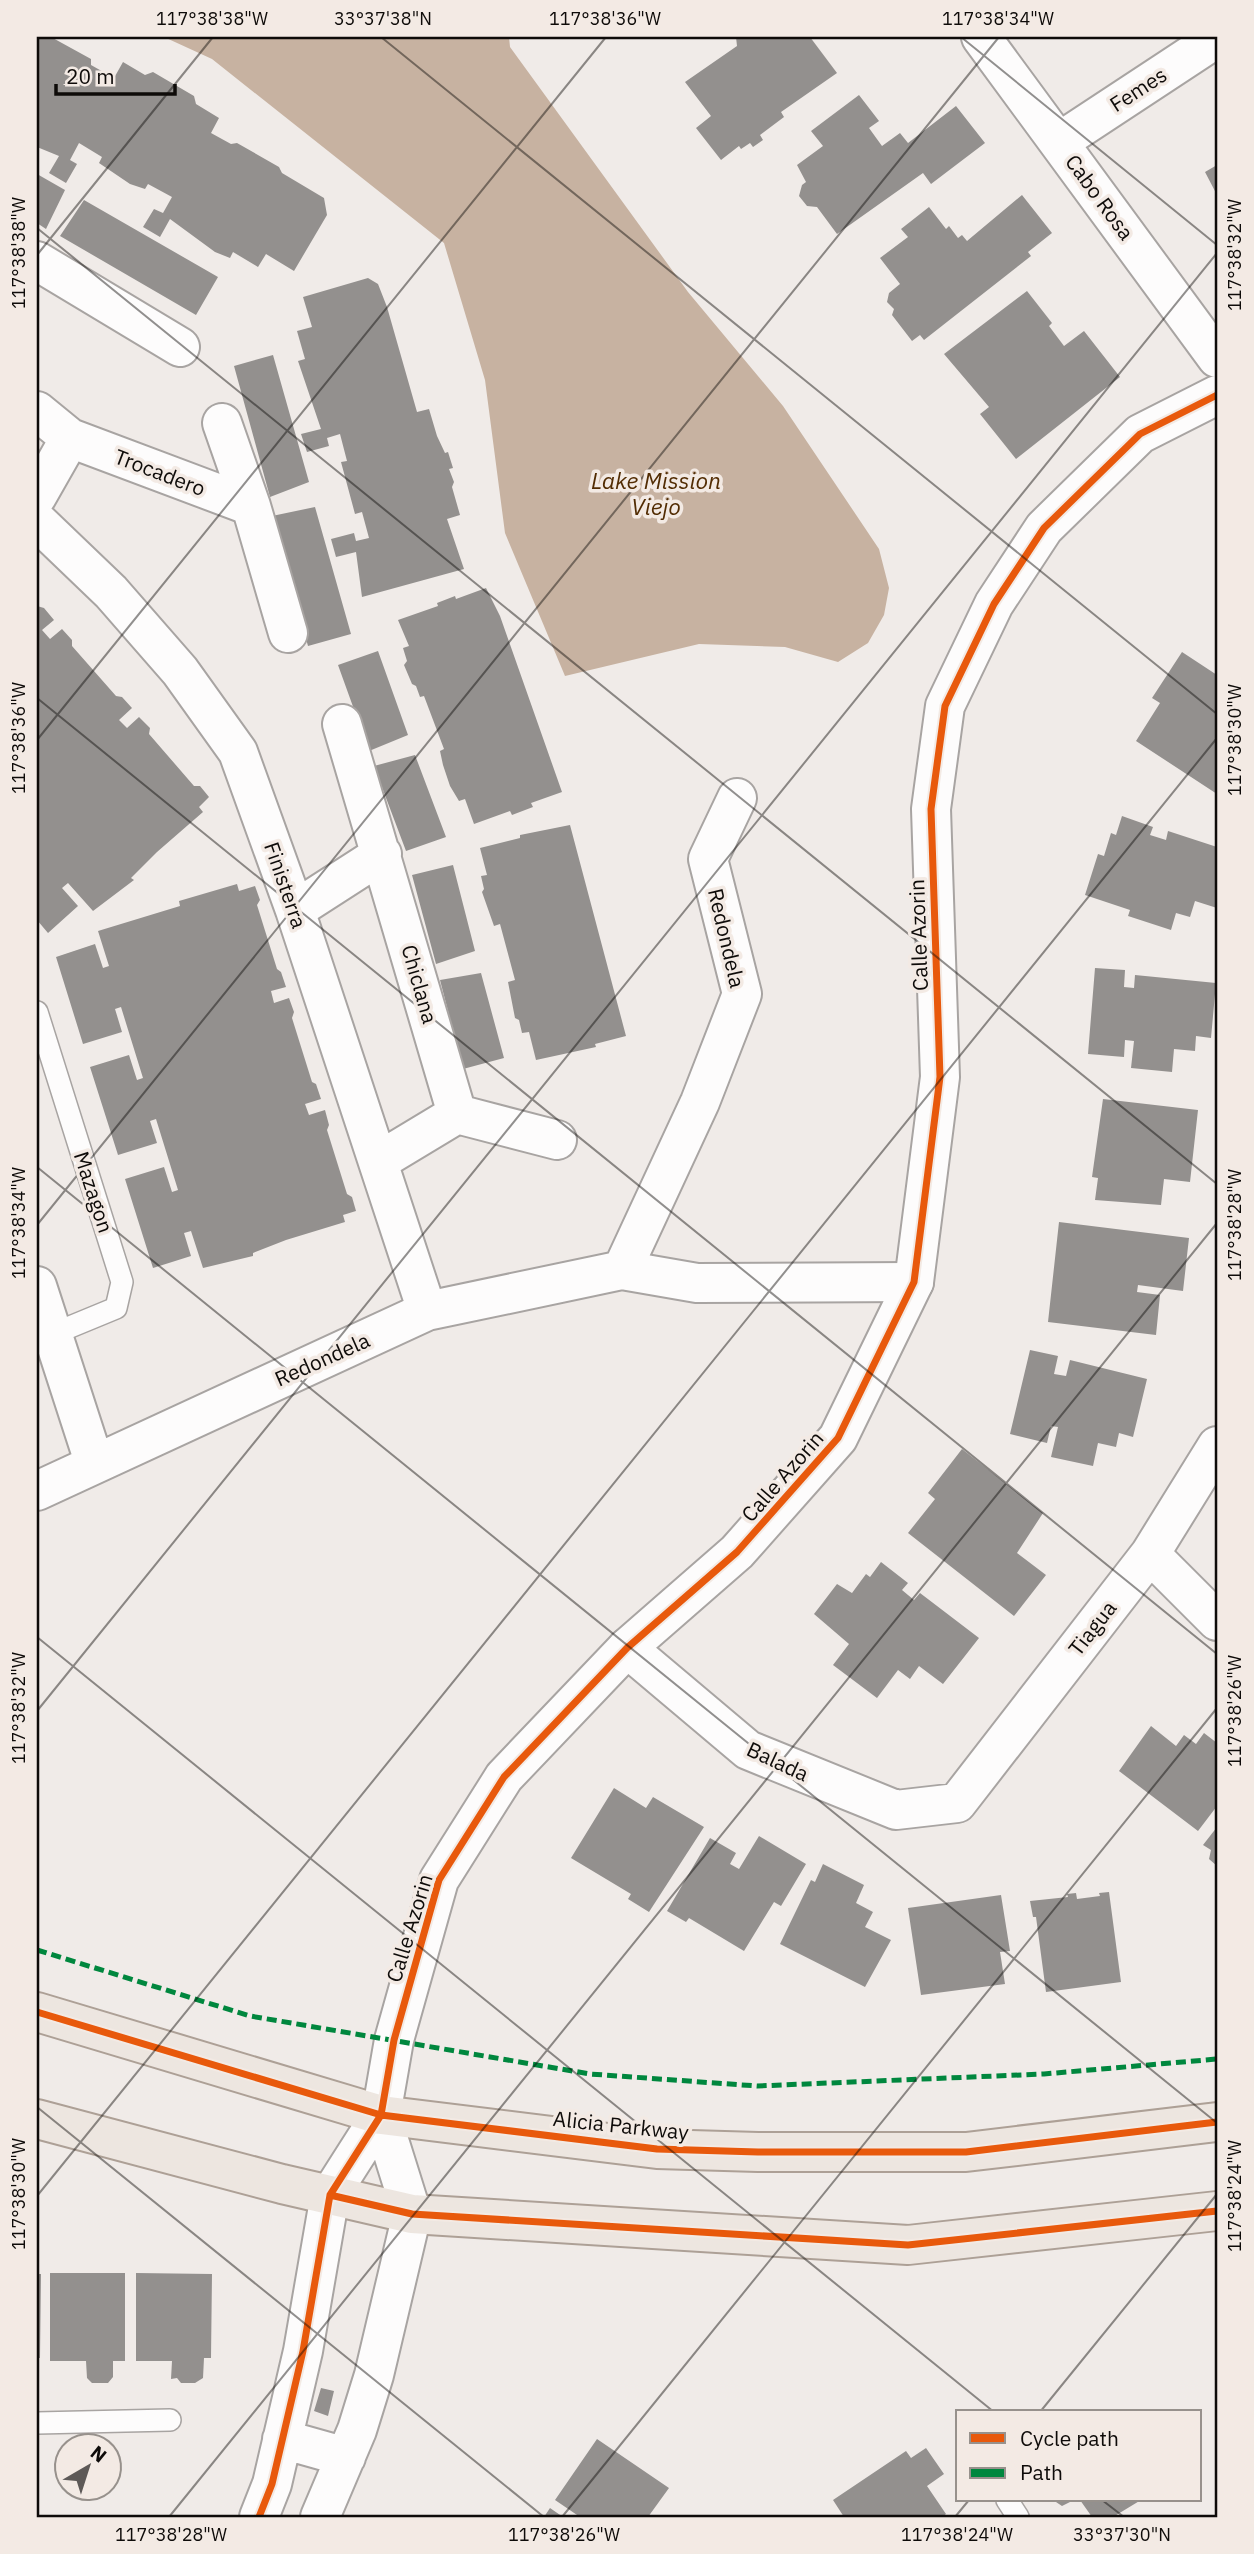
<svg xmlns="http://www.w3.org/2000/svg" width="1254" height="2554" viewBox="0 0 1254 2554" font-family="'IBM Plex Sans',sans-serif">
  <rect width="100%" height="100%" fill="#f0ebe8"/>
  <path fill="#c7b2a1" d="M 164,37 L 509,37 L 510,47 L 688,292 L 783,406 L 879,549 L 889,588 L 884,615 L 868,643 L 838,662 L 785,647 L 699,644 L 565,676 L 505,533 L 485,380 L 444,243 L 212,59 Z"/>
  <path fill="#93908e" d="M 37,37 L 51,37 L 91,59 L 91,65 L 114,78 L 123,62 L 145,75 L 153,72 L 194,96 L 196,104 L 219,118 L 211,133 L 231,144 L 237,143 L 279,167 L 282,173 L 324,198 L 327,215 L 294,271 L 266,254 L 258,267 L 233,252 L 230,258 L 215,252 L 170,219 L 160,237 L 143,227 L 154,209 L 163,213 L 172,197 L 148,184 L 145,189 L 130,184 L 99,163 L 102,157 L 79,143 L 70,160 L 77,164 L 66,183 L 49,173 L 59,156 L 37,147 Z
    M 736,37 L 810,37 L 837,73 L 781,112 L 784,117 L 760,135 L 763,140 L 753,147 L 750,143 L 741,149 L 739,146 L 721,160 L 696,128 L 711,116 L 685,82 L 737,46 Z
    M 859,95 L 879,121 L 869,128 L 882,146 L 900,133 L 908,143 L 956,106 L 985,143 L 931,184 L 923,173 L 837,234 L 817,207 L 807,206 L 799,196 L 802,185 L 806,182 L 797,165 L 823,146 L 811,131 Z
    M 1217,165 L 1217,195 L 1205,172 Z
    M 37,174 L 65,190 L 46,229 L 37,223 Z
    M 1022,195 L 1052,233 L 1028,252 L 1031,256 L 924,340 L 920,335 L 912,341 L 892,315 L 894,309 L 887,302 L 889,293 L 900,284 L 880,258 L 908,237 L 901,229 L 929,207 L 946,229 L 949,226 L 958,238 L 962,235 L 967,241 Z
    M 84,200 L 218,277 L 196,315 L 60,236 Z
    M 368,278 L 378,284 L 387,307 L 417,412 L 429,409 L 437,436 L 445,453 L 448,452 L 453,468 L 449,469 L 454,482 L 452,487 L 460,515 L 447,519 L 464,569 L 362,597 L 356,552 L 336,557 L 331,539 L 354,533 L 356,541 L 369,538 L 362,512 L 355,514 L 341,462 L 347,461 L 340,434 L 327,438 L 329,446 L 307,452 L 301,434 L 321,429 L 298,361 L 305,359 L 297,331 L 312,327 L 303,297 Z
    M 1027,291 L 1052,323 L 1049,326 L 1064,346 L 1084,331 L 1120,377 L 1016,459 L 980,414 L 989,407 L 944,354 Z
    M 273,355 L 309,482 L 270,497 L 234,366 Z
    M 315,507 L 351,634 L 308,646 L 272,516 Z
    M 486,588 L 500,616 L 562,792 L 531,803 L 533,807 L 512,815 L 510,811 L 474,824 L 465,799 L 459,801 L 450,786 L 443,765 L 440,751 L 444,749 L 424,696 L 420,697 L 416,686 L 412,684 L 404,665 L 407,661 L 403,648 L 409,646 L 398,620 L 438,606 L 437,603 L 455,596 L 456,599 Z
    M 37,606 L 44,608 L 54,620 L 42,630 L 50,639 L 62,629 L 72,640 L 72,646 L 116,696 L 122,697 L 132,708 L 119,720 L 127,728 L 139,717 L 150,728 L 149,734 L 194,786 L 200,786 L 209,797 L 199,807 L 203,812 L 157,852 L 131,878 L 134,880 L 93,911 L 68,883 L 62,888 L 78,906 L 48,933 L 37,920 Z
    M 378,651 L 408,735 L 369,751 L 338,665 Z
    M 1182,652 L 1217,675 L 1217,794 L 1136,741 L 1160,703 L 1152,698 Z
    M 415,755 L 446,837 L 406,851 L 374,766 Z
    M 1122,816 L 1153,827 L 1150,835 L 1166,840 L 1168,831 L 1217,847 L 1217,908 L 1195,901 L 1190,917 L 1176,913 L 1171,930 L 1128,916 L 1130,910 L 1085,895 L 1098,854 L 1104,856 L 1111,833 L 1116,835 Z
    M 570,825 L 626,1036 L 595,1044 L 596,1047 L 536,1060 L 529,1032 L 522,1033 L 519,1020 L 515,1018 L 508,982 L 515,980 L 500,924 L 494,926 L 482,892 L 484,889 L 481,876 L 487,875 L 480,848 L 520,838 L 520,835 Z
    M 453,865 L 475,951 L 436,964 L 412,875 Z
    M 237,884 L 239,891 L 255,886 L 260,900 L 257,905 L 277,969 L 281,972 L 286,987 L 271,991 L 274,1003 L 289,998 L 294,1012 L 292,1018 L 312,1082 L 316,1084 L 321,1099 L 305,1104 L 309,1115 L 325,1110 L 329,1125 L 327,1130 L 347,1194 L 352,1197 L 356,1211 L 343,1215 L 345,1222 L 286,1240 L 253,1253 L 253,1256 L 203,1268 L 191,1231 L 184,1233 L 191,1256 L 153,1268 L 125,1179 L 164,1167 L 172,1192 L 178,1190 L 156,1119 L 150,1121 L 157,1143 L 118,1155 L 90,1067 L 129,1055 L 137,1080 L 143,1078 L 121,1007 L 115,1009 L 122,1032 L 83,1044 L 56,957 L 95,944 L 103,968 L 109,966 L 98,931 L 180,906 L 179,901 Z
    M 1095,968 L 1125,970 L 1124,987 L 1134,988 L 1135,975 L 1216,983 L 1211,1038 L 1196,1036 L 1195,1051 L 1174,1049 L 1172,1072 L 1131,1068 L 1134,1041 L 1125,1040 L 1124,1057 L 1088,1054 Z
    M 481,973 L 504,1058 L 463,1069 L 440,980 Z
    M 1103,1099 L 1198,1110 L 1190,1182 L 1164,1179 L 1161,1205 L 1095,1200 L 1098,1178 L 1092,1177 Z
    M 1059,1222 L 1189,1238 L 1183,1291 L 1138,1285 L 1137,1292 L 1160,1295 L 1156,1335 L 1048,1322 Z
    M 1030,1350 L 1058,1356 L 1054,1374 L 1066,1376 L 1070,1360 L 1147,1379 L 1133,1437 L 1119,1433 L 1116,1447 L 1098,1443 L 1093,1466 L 1051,1457 L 1058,1427 L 1051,1426 L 1047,1443 L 1010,1434 Z
    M 962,1449 L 1043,1513 L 1017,1553 L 1046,1575 L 1014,1616 L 908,1533 L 935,1499 L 928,1493 Z
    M 881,1562 L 908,1583 L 902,1590 L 914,1600 L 920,1593 L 979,1638 L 943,1684 L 919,1666 L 910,1679 L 898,1670 L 877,1698 L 833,1665 L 849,1644 L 814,1614 L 837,1584 L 852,1593 L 866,1574 L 870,1577 Z
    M 1151,1726 L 1176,1746 L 1184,1735 L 1196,1744 L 1204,1733 L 1217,1743 L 1217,1806 L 1198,1831 L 1119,1771 Z
    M 614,1788 L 646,1808 L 653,1797 L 704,1827 L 649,1912 L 628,1899 L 631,1894 L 571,1858 Z
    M 1217,1827 L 1217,1866 L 1209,1859 L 1211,1850 L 1203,1845 Z
    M 759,1836 L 806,1864 L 781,1906 L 774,1902 L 744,1951 L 689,1918 L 686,1922 L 667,1911 L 710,1838 L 736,1853 L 730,1864 L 739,1869 Z
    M 823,1864 L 864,1885 L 856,1903 L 873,1912 L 865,1927 L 891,1940 L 865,1987 L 780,1944 L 811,1880 L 815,1882 Z
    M 1109,1892 L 1121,1982 L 1046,1992 L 1036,1917 L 1033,1917 L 1030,1901 L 1068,1897 L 1067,1894 L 1076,1893 L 1077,1899 L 1100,1896 L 1099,1893 Z
    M 1001,1895 L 1010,1951 L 1000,1952 L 1005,1984 L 921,1995 L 908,1908 Z
    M 50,2273 L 125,2273 L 125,2361 L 113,2361 L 113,2377 L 108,2383 L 92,2383 L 87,2378 L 86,2361 L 50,2361 Z
    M 136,2273 L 212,2274 L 211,2358 L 204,2358 L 203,2378 L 195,2383 L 181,2383 L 177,2378 L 171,2379 L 172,2361 L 136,2361 Z
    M 37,2274 L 41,2274 L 40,2358 L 37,2358 Z
    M 321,2388 L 334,2391 L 328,2416 L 314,2411 Z
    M 597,2439 L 669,2488 L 648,2517 L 580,2517 L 555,2500 Z
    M 926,2448 L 944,2474 L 927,2486 L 946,2514 L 942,2517 L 844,2517 L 833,2500 L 906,2451 L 911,2458 Z
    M 1053,2500 L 1074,2500 L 1062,2506 Z
    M 1080,2500 L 1141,2500 L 1113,2517 L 1092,2517 Z
    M 550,2508 L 563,2517 L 544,2517 Z"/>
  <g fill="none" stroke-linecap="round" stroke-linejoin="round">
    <defs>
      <path id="service" d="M 37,1012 L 122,1282 L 116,1308 L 53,1334
        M 37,2423 L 170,2420
        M 1007,2500 L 1018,2517"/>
      <path id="minor" d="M 981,37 L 1217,358
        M 1059,142 L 1217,38
        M 37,261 L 180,347
        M 37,411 L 70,438 L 37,496
        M 222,423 L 251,506 L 288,633
        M 70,438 L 251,506
        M 37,521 L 111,592 L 180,671 L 238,752 L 295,910 L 427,1311
        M 342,724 L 457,1114 L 557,1140
        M 295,910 L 382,854
        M 379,1161 L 457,1114
        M 622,1270 L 700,1102 L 742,994 L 708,859 L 737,798
        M 37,1286 L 94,1462
        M 37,1491 L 427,1311 L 622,1270 L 697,1283 L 914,1282
        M 1150,1554 L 1217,1621
        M 627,1648 L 748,1750 L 896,1810 L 957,1803 L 1150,1554 L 1217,1446"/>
      <path id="tertiary" d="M 282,2439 L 346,2457
        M 259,2517 L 272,2484 L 303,2351 L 330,2195 L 381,2115 L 394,2040 L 439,1880 L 504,1777 L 627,1648 L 737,1552 L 838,1438 L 914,1282 L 940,1077 L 931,809 L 945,706 L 994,604 L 1044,528 L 1140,434 L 1217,395
        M 320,2517 L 357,2430 L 374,2375 L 412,2214 L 381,2115"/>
      <path id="primary" d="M 37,2012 L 381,2115 L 657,2149 L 758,2152 L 966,2152 L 1217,2122
        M 37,2119 L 282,2184 L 412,2214 L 908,2245 L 1217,2211"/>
    </defs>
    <use href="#service" stroke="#a8a4a2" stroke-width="24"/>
    <use href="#minor" stroke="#a8a4a2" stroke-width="42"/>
    <use href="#tertiary" stroke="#a8a4a2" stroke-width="42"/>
    <use href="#primary" stroke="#ada096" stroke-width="42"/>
    <use href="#service" stroke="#fdfcfc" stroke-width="21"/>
    <use href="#minor" stroke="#fdfcfc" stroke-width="38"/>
    <use href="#tertiary" stroke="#fdfcfc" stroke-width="38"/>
    <use href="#primary" stroke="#ede6e0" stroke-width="38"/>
    <path stroke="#00873e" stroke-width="5" stroke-dasharray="10 5" stroke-linecap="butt" d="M 37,1950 L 250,2016 L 590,2074 L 757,2086 L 1044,2074 L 1217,2059"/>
    <defs>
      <path id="cycleway" d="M 37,2012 L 381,2115 L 657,2149 L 758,2152 L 966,2152 L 1217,2122
        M 330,2195 L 412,2214 L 908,2245 L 1217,2211
        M 259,2517 L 272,2484 L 303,2351 L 330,2195 L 381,2115 L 394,2040 L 439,1880 L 504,1777 L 627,1648 L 737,1552 L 838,1438 L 914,1282 L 940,1077 L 931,809 L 945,706 L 994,604 L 1044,528 L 1140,434 L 1217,395"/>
    </defs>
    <use href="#cycleway" stroke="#f3eae4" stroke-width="11"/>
    <use href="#cycleway" stroke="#e8590c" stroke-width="7"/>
  </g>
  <path fill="none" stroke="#0e0b09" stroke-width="2" stroke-opacity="0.45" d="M 381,37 L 1217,714M 961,37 L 1217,245M 37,228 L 1217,1184M 37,255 L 213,37M 37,698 L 1217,1654M 37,740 L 606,37M 37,1167 L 1217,2123M 37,1225 L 999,37M 37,1637 L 994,2412M 37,1711 L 1217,253M 37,2107 L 544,2517M 37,2196 L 1217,738M 1040,2412 L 1217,2194M 1102,2500 L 1124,2517M 169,2517 L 1217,1223M 562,2517 L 1217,1708M 955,2517 L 969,2500"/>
  <g text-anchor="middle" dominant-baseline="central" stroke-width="7" stroke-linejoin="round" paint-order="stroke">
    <g font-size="21" fill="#0e0b09" stroke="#f3eae4">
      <text transform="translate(1138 89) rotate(-33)">Femes</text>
      <text transform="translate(1100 197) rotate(54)">Cabo Rosa</text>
      <text transform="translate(160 472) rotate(21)">Trocadero</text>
      <text transform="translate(286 885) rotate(71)">Finisterra</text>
      <text transform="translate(918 935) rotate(-92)">Calle Azorin</text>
      <text transform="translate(727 938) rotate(77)">Redondela</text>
      <text transform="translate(420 984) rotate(74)">Chiclana</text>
      <text transform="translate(94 1192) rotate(72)">Mazagon</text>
      <text transform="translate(322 1359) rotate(-24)">Redondela</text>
      <text transform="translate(782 1476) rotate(-49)">Calle Azorin</text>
      <text transform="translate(1092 1628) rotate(-52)">Tiagua</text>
      <text transform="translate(778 1761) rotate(25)">Balada</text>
      <text transform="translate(409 1928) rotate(-73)">Calle Azorin</text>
      <text transform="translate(621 2125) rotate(6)">Alicia Parkway</text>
    </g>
    <g font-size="23" font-style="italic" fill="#522c03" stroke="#f3eae4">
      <text x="656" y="480">Lake Mission<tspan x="656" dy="26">Viejo</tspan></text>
    </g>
  </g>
  <rect width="1254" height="2554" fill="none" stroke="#f3eae4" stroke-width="77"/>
  <rect x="956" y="2410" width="245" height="91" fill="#f3eae4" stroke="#97918c" stroke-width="2"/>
  <rect x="970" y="2433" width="35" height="10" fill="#e8590c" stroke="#97918c" stroke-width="2"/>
  <text x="1020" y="2446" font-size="21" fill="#0e0b09">Cycle path</text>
  <rect x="970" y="2468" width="35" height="10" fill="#00873e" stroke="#97918c" stroke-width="2"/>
  <text x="1020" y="2480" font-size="21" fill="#0e0b09">Path</text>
  <g transform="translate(88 2467) rotate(39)"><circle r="33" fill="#f3eae4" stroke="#97918c" stroke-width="2"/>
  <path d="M0-5L12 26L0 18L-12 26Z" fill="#5d5957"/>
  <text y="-10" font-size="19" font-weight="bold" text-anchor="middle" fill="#0e0b09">N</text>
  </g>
  <path d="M56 84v10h119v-10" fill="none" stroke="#0e0b09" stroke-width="3.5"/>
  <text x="66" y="84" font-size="21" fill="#0e0b09" stroke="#f3eae4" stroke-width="5" paint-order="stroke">20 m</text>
  <rect x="38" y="38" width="1178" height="2478" fill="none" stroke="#0e0b09" stroke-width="2.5"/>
  <g font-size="18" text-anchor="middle" fill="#0e0b09">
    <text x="212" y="25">117°38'38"W</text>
    <text x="383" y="25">33°37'38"N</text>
    <text x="605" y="25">117°38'36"W</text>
    <text x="998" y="25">117°38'34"W</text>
    <text transform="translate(19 253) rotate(-90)" y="6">117°38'38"W</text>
    <text transform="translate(1235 255) rotate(-90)" y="6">117°38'32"W</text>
    <text transform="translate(19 738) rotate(-90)" y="6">117°38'36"W</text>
    <text transform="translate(1235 740) rotate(-90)" y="6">117°38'30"W</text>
    <text transform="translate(19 1223) rotate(-90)" y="6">117°38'34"W</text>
    <text transform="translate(1235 1225) rotate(-90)" y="6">117°38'28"W</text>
    <text transform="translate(19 1708) rotate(-90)" y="6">117°38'32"W</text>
    <text transform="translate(1235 1711) rotate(-90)" y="6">117°38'26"W</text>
    <text transform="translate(19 2194) rotate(-90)" y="6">117°38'30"W</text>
    <text transform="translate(1235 2196) rotate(-90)" y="6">117°38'24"W</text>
    <text x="171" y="2541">117°38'28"W</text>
    <text x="564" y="2541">117°38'26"W</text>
    <text x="957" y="2541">117°38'24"W</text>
    <text x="1122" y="2541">33°37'30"N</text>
  </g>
</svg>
